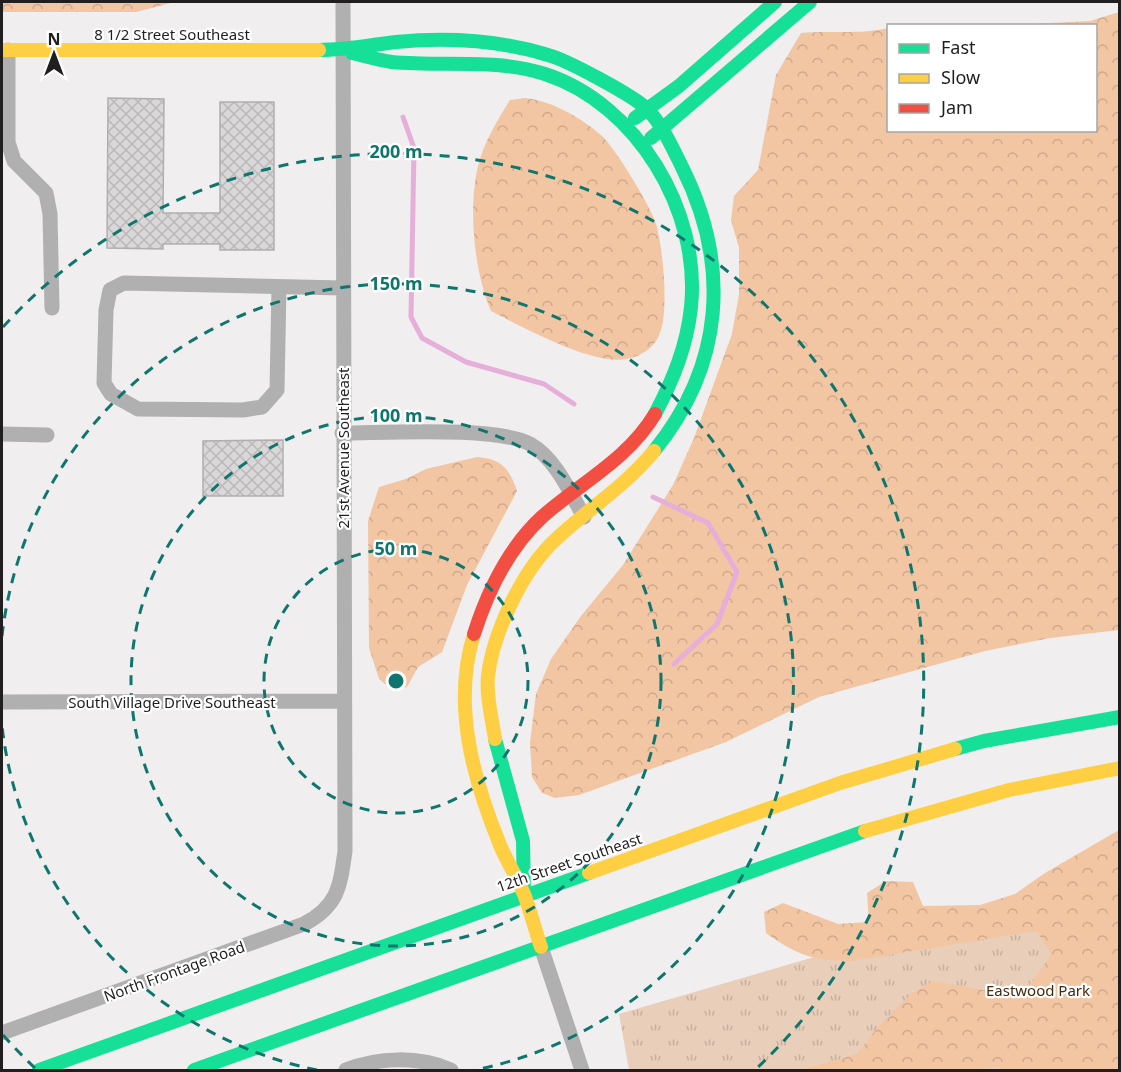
<svg xmlns="http://www.w3.org/2000/svg" width="1121" height="1072" viewBox="0 0 1121 1072" font-family="'Noto Sans',sans-serif">
  <defs>
    <pattern id="grass-tufts" width="24" height="20" patternUnits="userSpaceOnUse" patternTransform="scale(1.5)"><rect width="24" height="20" fill="#e9ceb9"/><path d="M3 7l-1-3M5 7V3M7 7l1-3M15 17l-1-3M17 17v-4M19 17l1-3" fill="none" stroke="#c8b09f"/></pattern>
    <pattern id="forest-crowns" width="20" height="18" patternUnits="userSpaceOnUse" patternTransform="scale(1.5)"><rect width="20" height="18" fill="#f2c5a3"/><path d="M2 6a3 3 0 1 1 6 0M12 15a3 3 0 1 1 6 0" fill="none" stroke="#cfa98c"/></pattern>
    <pattern id="building-cross-hatch" width="8" height="8" patternUnits="userSpaceOnUse" patternTransform="scale(1.5)"><rect width="8" height="8" fill="#d9d7d7"/><path d="M0 0l8 8M0 8l8-8" fill="none" stroke="#bab8b8"/></pattern>
  </defs>
  <rect width="100%" height="100%" fill="#f0eeee"/>
  <path fill="url(#grass-tufts)" d="M 1119,892 L 1119,1070 L 629,1070 L 619,1014 L 866,942 Z"/>
  <path fill="url(#forest-crowns)" d="M 2,2 L 175,2 L 136,12 L 2,12 Z
    M 1119,12 L 1119,630 L 1050,638 L 985,651 L 819,697 L 726,742 L 579,795 L 555,798 L 542,793 L 532,777 L 530,742 L 536,694 L 551,659 L 581,616 L 623,565 L 673,485 L 694,438 L 732,334 L 739,294 L 739,248 L 731,220 L 734,196 L 758,170 L 776,75 L 801,33 C 831,30 860,35 888,28 L 888,130 L 1096,130 L 1096,26 L 1012,25 L 1090,21 Z
    M 525,98 C 552,101 580,117 601,135 C 616,149 650,205 656,224 C 663,248 669,310 660,333 C 655,347 641,357 626,359 C 591,365 523,327 491,311 C 474,272 468,208 478,166 C 484,142 497,121 510,100 Z
    M 477,457 C 502,459 509,468 517,491 L 467,585 L 442,652 L 418,667 L 407,687 L 392,690 L 379,679 L 369,648 L 368,521 L 379,487 L 406,479 L 426,469 Z
    M 1119,830 L 1119,1070 L 1002,1070 L 997,1067 L 971,1070 L 801,1070 L 857,1054 L 878,1027 L 912,993 L 933,981 L 999,993 L 1032,983 L 1051,954 L 1037,931 L 851,961 C 813,961 797,955 766,933 L 764,912 L 783,903 L 838,924 L 869,922 L 867,893 L 886,881 L 913,882 L 923,906 L 980,905 L 1015,894 L 1045,873 Z"/>
  <g fill="none" stroke-linecap="round" stroke-linejoin="round">
    <path stroke="#e6afda" stroke-width="5" d="M 403,117 L 414,148 L 411,317 L 422,338 L 466,362 L 544,384 L 574,404
      M 653,497 L 708,523 L 737,572 L 717,624 L 674,664"/>
  </g>
  <path fill="url(#building-cross-hatch)" stroke="#b0afae" stroke-width="1.5" d="M 108,98 L 164,99 L 163,213 L 220,213 L 220,102 L 274,102 L 274,250 L 220,250 L 220,244 L 163,244 L 163,249 L 107,248 Z
    M 283,440 L 283,496 L 203,496 L 203,441 Z"/>
  <g fill="none" stroke-linecap="round" stroke-linejoin="round">
    <path stroke="#b0b0b0" stroke-width="15" d="M 8,50 L 8,142 L 14,161 L 46,193 L 50,214 L 52,308
      M 279,287 L 277,390 L 262,407 L 243,410 L 138,409 L 111,394 L 104,383 L 106,310 L 110,290 L 124,283 L 342,288
      M 342,433 C 384,433 498,426 530,444 C 555,458 570,492 584,517
      M 2,434 L 47,435
      M 2,702 L 343,701
      M 541,947 L 582,1070
      M 2,1033 L 304,924 C 338,906 340,887 345,851 L 343,2
      M 346,1070 C 378,1057 419,1056 451,1070"/>
    <path stroke="#16e098" stroke-width="14" d="M 319,50 C 346,50 370,45 396,42 C 447,37 499,40 548,55 C 567,60 634,96 647,109 C 662,124 673,149 682,167 C 731,265 724,365 654,451
      M 352,53 C 365,56 378,60 392,62 C 443,67 495,58 545,74 C 637,104 701,211 691,307 C 687,346 673,380 655,414
      M 635,118 L 679,86 L 775,2
      M 651,138 L 810,2
      M 495,739 L 523,841 L 524,895
      M 955,749 L 984,741 L 1120,717
      M 39,1070 L 589,873
      M 194,1070 L 865,831"/>
    <path stroke="#ffcf43" stroke-width="14" d="M 2,50 L 319,50
      M 474,634 C 452,704 473,779 500,845 C 507,862 517,877 524,894 C 531,912 535,930 541,947
      M 495,739 C 492,719 486,696 488,676 C 493,633 522,572 553,542 C 586,510 625,487 654,451
      M 865,831 L 1009,790 L 1120,768
      M 589,873 L 840,783 L 955,749"/>
    <path stroke="#f24e42" stroke-width="14" d="M 474,634 C 488,590 509,547 543,516 C 582,482 628,459 655,414"/>
  </g>
  <g fill="none" stroke="#0f766e" stroke-width="3" stroke-dasharray="10 8">
    <circle cx="396" cy="681" r="132"/>
    <circle cx="396" cy="681" r="265"/>
    <path d="M317 1070A397 397 0 0 1 2 726M2 636A397 397 0 1 1 475 1070"/>
    <path d="M35 1068A529 529 0 0 1 3 1035M3 327A529 529 0 1 1 757 1068"/>
  </g>
  <g text-anchor="middle" dominant-baseline="central" stroke-width="4.5" stroke-linejoin="round" paint-order="stroke">
    <g font-size="15" fill="#201e1e" stroke="#fff">
      <text x="172" y="34">8 1/2 Street Southeast</text>
      <text transform="translate(343 448) rotate(-90)">21st Avenue Southeast</text>
      <text x="172" y="702">South Village Drive Southeast</text>
      <text transform="translate(569 862) rotate(-19)">12th Street Southeast</text>
      <text transform="translate(174 971) rotate(-20)">North Frontage Road</text>
    </g>
    <g font-size="15" fill="#47270d" stroke="#fff">
      <text x="1038" y="990">Eastwood Park</text>
    </g>
  </g>
  <circle cx="396" cy="681" r="9" fill="#0f766e" stroke="#fff" stroke-width="3"/>
  <g font-size="18" text-anchor="middle" font-weight="bold" fill="#0f766e" stroke="#fff" stroke-width="4.5" stroke-linejoin="round" paint-order="stroke">
    <text x="396" y="158">200 m</text>
    <text x="396" y="290">150 m</text>
    <text x="396" y="422">100 m</text>
    <text x="396" y="555">50 m</text>
  </g>
  <rect width="1121" height="1072" fill="none" stroke="#201e1e" stroke-width="6"/>
  <rect x="887" y="24" width="210" height="108" fill="#ffffff" stroke="#a6a5a5" stroke-width="1.5"/>
  <rect x="899" y="44" width="30" height="9" fill="#16e098" stroke="#a6a5a5" stroke-width="1.5"/>
  <text x="941" y="54" font-size="18" fill="#201e1e">Fast</text>
  <rect x="899" y="74" width="30" height="9" fill="#ffcf43" stroke="#a6a5a5" stroke-width="1.5"/>
  <text x="941" y="84" font-size="18" fill="#201e1e">Slow</text>
  <rect x="899" y="104" width="30" height="9" fill="#f24e42" stroke="#a6a5a5" stroke-width="1.5"/>
  <text x="941" y="114" font-size="18" fill="#201e1e">Jam</text>
  <g transform="translate(54 54)" stroke="#ffffff" stroke-width="4.5" paint-order="stroke">
  <path d="M0-4.5L10 22L0 15L-10 22Z" fill="#201e1e"/>
  <text y="-9" font-size="16" font-weight="bold" text-anchor="middle" fill="#201e1e">N</text>
  </g>
</svg>
